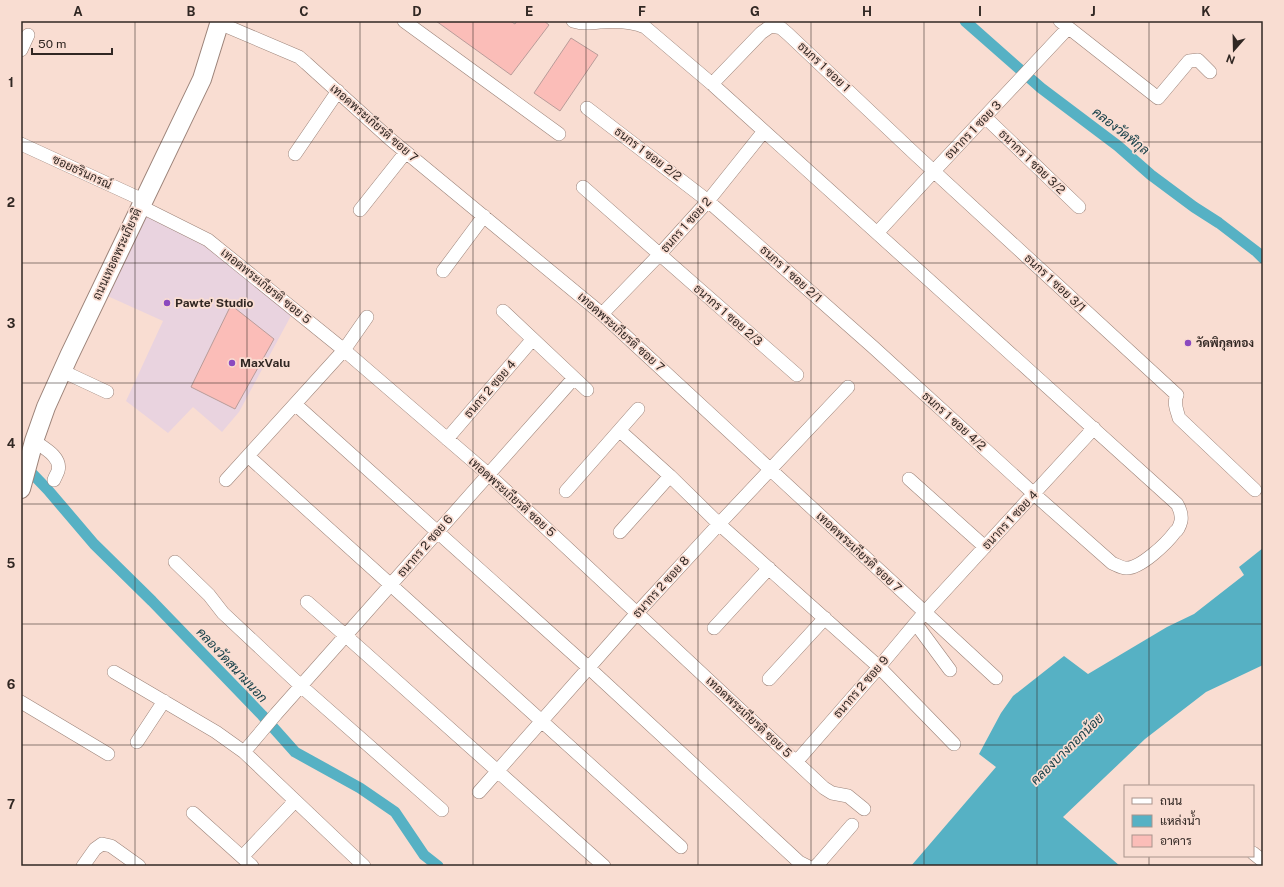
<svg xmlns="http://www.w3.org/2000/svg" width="1284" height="887" viewBox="0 0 1284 887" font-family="'Public Sans',Sarabun,sans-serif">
  <rect width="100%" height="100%" fill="#f9ddd2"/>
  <path fill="#e9d3df" d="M 143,211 L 207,242 L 293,312 L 239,412 L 222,432 L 193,407 L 168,433 L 126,401 L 163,321 L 103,294 Z"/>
  <path fill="#56b1c4" d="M 1263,548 L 1263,665 L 1206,692 L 1145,739 L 1063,817 L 1120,866 L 911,866 L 996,767 L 979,754 L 1001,713 L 1013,696 L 1064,656 L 1088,674 L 1167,627 L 1194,614 L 1244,575 L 1239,567 Z"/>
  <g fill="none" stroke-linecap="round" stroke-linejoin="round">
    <path stroke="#56b1c4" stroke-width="11" d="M 965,21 L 1041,88 L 1118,146 L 1151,175 L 1194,207 L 1219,223 L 1257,252 L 1263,258
      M 24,465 L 48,490 L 94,544 L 152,601 L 262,715 L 295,752 L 360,788 L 395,812 L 424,855 L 438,866"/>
  </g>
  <path fill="#fbbdb8" stroke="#b99c99" d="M 436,21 L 510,21 L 515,24 L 517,21 L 544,21 L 549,25 L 511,75 Z
    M 571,38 L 598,55 L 560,111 L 534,93 Z
    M 231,305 L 274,339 L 235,409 L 191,387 Z"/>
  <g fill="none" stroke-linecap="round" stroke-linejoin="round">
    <defs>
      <path id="street" d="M 404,21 L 559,134
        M 573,21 C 583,24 591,23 601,22 C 616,21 631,21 645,27 L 712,84 L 1177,504 C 1180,509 1182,515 1181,521 C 1180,525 1178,530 1175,532 C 1167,543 1140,569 1126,568 C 1121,568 1117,565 1112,563 L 1034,494 L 873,347 L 708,201 L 587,108
        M 1060,21 L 1158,98 L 1189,61 L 1198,60 L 1210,72
        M 219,23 L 299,57 L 306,63 L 390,139 L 602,314 L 996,678
        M 21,50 L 28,35
        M 712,84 L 761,33 L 771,26 L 781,28 L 788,34 L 915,154 L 1177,395 C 1173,403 1177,410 1179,418 L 1255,490
        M 985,117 L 1079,207
        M 21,144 L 143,200
        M 295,154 L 338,91
        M 583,187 L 797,375
        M 140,206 L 208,240 L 344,350 L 488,474 L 824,788 L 832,793 L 848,796 L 864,809
        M 360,210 L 406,152
        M 878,232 L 934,171 L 1068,28
        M 443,271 L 484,216
        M 503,311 L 587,390
        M 602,314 L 659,255 L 708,201 L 764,131
        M 62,371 L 107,392
        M 295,404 L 589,668 L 799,862 L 807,866
        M 620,431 L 670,476 L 719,524 L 879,667 L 954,744
        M 447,439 L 532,340
        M 34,441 C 44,448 62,457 58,471 C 57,474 55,477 54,480
        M 248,456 C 392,587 537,716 681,847
        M 909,479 L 985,547
        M 226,480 L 344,350 L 367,317
        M 566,491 L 638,409
        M 620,532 L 670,476
        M 175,562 L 209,595 L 223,613 L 301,686 L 442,810
        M 307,602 L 346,636 L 604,866
        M 916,624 L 950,670
        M 714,628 L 769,568
        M 114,672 L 216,732 L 244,752 L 364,866
        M 769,679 L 825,618
        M 21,702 L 108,754
        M 137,742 L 164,701
        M 244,752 L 276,714 L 574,378
        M 797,761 L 879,667 L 925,612 L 1094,428
        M 479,792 L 637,613 L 719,524 L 848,387
        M 193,813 L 252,866
        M 1253,853 L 1263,861
        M 242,857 L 295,801
        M 83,866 L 95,849 L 102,844 L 111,846 L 139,866
        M 816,866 L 819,863 L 852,825"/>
      <path id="secondary" d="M 21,489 L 34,441 L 46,407 L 69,356 L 202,79 L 220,21"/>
    </defs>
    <use href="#street" stroke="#9c8379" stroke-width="14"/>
    <use href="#secondary" stroke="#9c8379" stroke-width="20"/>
    <use href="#street" stroke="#fff" stroke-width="13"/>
    <use href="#secondary" stroke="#fff" stroke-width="18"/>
  </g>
  <path fill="none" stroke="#312723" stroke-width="1" stroke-opacity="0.55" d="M 135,21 L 135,866M 247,21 L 247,866M 360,21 L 360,866M 473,21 L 473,866M 586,21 L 586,866M 698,21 L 698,866M 811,21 L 811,866M 924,21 L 924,866M 1037,21 L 1037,866M 1149,21 L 1149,786M 21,142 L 1263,142M 21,263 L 1263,263M 21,383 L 1263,383M 21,504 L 1263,504M 21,624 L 1263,624M 21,745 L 1263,745M 1149,856 L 1149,866"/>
  <g fill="#8b4abf" stroke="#f9ddd2" stroke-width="1.5">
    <circle cx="167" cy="303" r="4"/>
    <circle cx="1188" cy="343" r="4"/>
    <circle cx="232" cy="363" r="4"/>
  </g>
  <g text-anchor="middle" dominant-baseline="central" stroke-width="3.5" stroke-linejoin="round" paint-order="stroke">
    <g font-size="12" fill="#312723" stroke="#f9ddd2">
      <text transform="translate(824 67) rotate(43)">ธนกร 1 ซอย 1</text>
      <text transform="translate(374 123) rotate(41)">เทอดพระเกียรติ ซอย 7</text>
      <text transform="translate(973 130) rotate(-46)">ธนากร 1 ซอย 3</text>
      <text transform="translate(648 154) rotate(37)">ธนกร 1 ซอย 2/2</text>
      <text transform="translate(1032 162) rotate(44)">ธนากร 1 ซอย 3/2</text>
      <text transform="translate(82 172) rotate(25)">ซอยธรินกรณ์</text>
      <text transform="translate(686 225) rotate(-48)">ธนกร 1 ซอย 2</text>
      <text transform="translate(117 254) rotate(-65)">ถนนเทอดพระเกียรติ</text>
      <text transform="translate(791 274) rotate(42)">ธนกร 1 ซอย 2/1</text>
      <text transform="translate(1055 283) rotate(43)">ธนกร 1 ซอย 3/1</text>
      <text transform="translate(266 286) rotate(39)">เทอดพระเกียรติ ซอย 5</text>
      <text transform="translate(728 315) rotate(41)">ธนากร 1 ซอย 2/3</text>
      <text transform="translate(621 332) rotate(42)">เทอดพระเกียรติ ซอย 7</text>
      <text transform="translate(490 389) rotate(-49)">ธนกร 2 ซอย 4</text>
      <text transform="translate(954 421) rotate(42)">ธนกร 1 ซอย 4/2</text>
      <text transform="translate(512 497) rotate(42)">เทอดพระเกียรติ ซอย 5</text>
      <text transform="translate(1010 520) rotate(-47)">ธนากร 1 ซอย 4</text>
      <text transform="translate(425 546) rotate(-49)">ธนากร 2 ซอย 6</text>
      <text transform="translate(859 552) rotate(43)">เทอดพระเกียรติ ซอย 7</text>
      <text transform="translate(661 587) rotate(-48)">ธนากร 2 ซอย 8</text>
      <text transform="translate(861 687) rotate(-49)">ธนากร 2 ซอย 9</text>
      <text transform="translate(749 717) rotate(43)">เทอดพระเกียรติ ซอย 5</text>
    </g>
    <g font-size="12" font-weight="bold" fill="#312723" stroke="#f9ddd2" text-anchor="start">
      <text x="175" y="303">Pawte' Studio</text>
      <text x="1196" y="343">วัดพิกุลทอง</text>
      <text x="240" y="363">MaxValu</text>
    </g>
    <g font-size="13" font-style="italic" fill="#164049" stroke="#f9ddd2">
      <text transform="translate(1121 131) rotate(38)">คลองวัดพิกุล</text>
      <text transform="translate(232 665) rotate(47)">คลองวัดสนามนอก</text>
      <text transform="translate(1067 749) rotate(-44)">คลองบางกอกน้อย</text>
    </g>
  </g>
  <rect width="1284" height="887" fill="none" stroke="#f9ddd2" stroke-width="44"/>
  <rect x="1124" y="785" width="130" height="72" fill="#f9ddd2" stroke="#a9948c"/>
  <rect x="1132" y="798" width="20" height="6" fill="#ffffff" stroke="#a9948c"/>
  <text x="1160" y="805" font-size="12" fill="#312723">ถนน</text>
  <rect x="1132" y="815" width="20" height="12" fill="#56b1c4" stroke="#a9948c"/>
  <text x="1160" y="825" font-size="12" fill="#312723">แหล่งน้ำ</text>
  <rect x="1132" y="835" width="20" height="12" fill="#fbbdb8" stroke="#a9948c"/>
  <text x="1160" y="845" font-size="12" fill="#312723">อาคาร</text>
  <g transform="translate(1234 50) rotate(200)" stroke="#f9ddd2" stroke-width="3" paint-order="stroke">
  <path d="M0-3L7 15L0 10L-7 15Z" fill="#312723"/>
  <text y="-6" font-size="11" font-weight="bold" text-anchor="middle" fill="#312723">N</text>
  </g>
  <path d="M32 48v6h80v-6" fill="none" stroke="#312723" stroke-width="2"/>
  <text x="38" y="48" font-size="12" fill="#312723" stroke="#f9ddd2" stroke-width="3" paint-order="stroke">50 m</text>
  <rect x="22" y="22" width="1240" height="843" fill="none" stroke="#312723" stroke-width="1.5"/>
  <g font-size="13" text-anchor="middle" font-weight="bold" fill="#312723">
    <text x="78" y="16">A</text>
    <text x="191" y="16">B</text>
    <text x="304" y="16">C</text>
    <text x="417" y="16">D</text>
    <text x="529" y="16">E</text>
    <text x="642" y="16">F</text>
    <text x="755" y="16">G</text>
    <text x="867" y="16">H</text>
    <text x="980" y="16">I</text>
    <text x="1093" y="16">J</text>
    <text x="1206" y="16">K</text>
    <text x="11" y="87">1</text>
    <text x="11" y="207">2</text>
    <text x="11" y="328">3</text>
    <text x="11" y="448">4</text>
    <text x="11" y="568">5</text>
    <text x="11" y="689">6</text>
    <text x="11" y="809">7</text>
  </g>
</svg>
